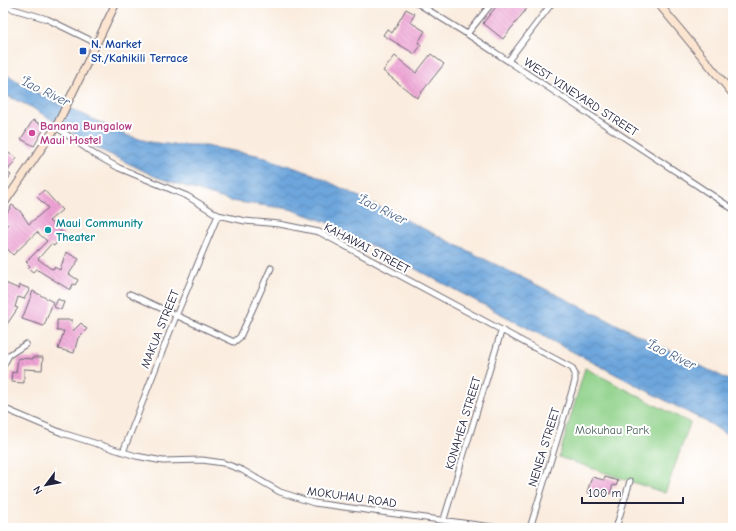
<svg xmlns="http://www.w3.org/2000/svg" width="736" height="531" viewBox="0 0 736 531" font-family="'Comic Neue',sans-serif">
  <defs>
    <pattern id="water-waves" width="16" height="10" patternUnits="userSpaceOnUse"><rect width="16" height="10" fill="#6da6dc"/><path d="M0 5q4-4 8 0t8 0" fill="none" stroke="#5987b4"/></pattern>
    <pattern id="building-back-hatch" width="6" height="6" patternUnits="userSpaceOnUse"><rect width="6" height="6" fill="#eea3d4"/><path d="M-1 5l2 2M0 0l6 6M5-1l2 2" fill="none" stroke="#cc8cb7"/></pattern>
  </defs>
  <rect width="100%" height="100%" fill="#fff"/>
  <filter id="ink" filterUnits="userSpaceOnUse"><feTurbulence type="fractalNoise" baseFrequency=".025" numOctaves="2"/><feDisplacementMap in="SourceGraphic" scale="8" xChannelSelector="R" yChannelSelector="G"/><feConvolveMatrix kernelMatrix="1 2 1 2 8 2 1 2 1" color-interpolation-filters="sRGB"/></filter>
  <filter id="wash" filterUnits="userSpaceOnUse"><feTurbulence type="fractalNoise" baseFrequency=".012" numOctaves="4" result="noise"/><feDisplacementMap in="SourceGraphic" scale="16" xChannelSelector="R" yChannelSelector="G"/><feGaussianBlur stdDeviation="0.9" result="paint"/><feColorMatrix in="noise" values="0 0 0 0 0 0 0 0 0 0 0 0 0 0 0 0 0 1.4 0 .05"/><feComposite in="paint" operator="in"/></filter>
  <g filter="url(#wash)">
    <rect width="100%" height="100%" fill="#faecde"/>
    <path fill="#8fd189" stroke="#587a62" d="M 585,368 L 690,423 L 665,493 L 559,457 Z"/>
    <path fill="url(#water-waves)" stroke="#48648c" d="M 3,72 L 30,89 L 126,135 L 150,142 L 174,145 L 199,145 L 257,155 L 313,174 L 733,382 L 733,439 L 712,425 L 326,222 L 290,209 L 230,201 L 156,177 L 99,149 L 31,107 L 3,94 Z"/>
    <g id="blocks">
      <path fill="url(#building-back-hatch)" d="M 499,3 L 531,3 L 503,39 L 483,23 Z
        M 406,9 L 415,14 L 410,22 L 425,31 L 418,43 L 421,45 L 415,54 L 383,35 L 387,29 L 392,33 Z
        M 431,54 L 444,64 L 417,98 L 383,71 L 395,56 L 416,73 Z
        M 33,120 L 45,127 L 34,146 L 21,139 Z
        M 3,150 L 17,158 L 7,172 L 11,175 L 3,186 Z
        M 44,190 L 62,210 L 49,221 L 64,234 L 54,246 L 51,244 L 38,259 L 50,268 L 53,269 L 54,267 L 60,270 L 66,252 L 79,259 L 69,274 L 78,280 L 75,285 L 73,284 L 70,290 L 36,269 L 33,272 L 28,268 L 30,266 L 26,262 L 47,241 L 37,232 L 13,255 L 3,244 L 3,232 L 8,225 L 3,222 L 3,219 L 12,205 L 20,211 L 29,224 L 48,208 L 37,197 Z
        M 3,282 L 19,289 L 20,285 L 30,289 L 24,299 L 18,297 L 15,307 L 18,308 L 3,330 L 3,300 L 6,292 L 3,291 Z
        M 33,291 L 53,302 L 44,326 L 22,319 Z
        M 58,299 L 64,302 L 61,310 L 54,307 Z
        M 57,320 L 72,320 L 73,331 L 81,323 L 87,329 L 78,338 L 74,353 L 58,349 L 64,331 L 57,331 Z
        M 33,357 L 43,357 L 42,370 L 24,369 L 24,383 L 11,382 L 12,372 L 16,373 L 18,358 L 33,359 Z
        M 592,477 L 604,480 L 605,477 L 618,481 L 616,486 L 613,485 L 610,494 L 596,489 L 594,495 L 587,492 Z"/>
    </g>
  </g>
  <g filter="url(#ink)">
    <use href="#blocks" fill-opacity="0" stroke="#6e6974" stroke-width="1"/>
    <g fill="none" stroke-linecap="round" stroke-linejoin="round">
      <defs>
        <path id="street" d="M 417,3 L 467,34 L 733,209
          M 3,6 L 47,19 L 96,43
          M 467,34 L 492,3
          M 508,61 L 552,3
          M 56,127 L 94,154 L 119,168 L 187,196 L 218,215 L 245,221 L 279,224 L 319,232 L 572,368 L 575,374 L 575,381 L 530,528
          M 130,294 L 234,342 L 240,337 L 271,268
          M 3,366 L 9,355 L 26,344
          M 3,408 L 62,433 L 136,456 L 163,461 L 202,460 L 223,463 L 242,470 L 280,492 L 314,503 L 500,528
          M 123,452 L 176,316 L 218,215
          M 444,519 L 501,332
          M 616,528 L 630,481"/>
        <path id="secondary" d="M 658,3 L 733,94
          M 3,205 L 56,127 L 116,3"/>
      </defs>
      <use href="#street" stroke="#6e6974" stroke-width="7"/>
      <use href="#secondary" stroke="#6e6974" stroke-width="9"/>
      <use href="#street" stroke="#fff" stroke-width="5"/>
      <use href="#secondary" stroke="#fce5d0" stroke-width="7"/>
    </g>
  </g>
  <rect fill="#1a4fb4" stroke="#fff" stroke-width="1.5" x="79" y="47" width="8" height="8" rx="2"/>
  <circle fill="#d1479c" stroke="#fff" stroke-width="1.5" cx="32" cy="133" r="4"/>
  <circle fill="#0f9aa8" stroke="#fff" stroke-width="1.5" cx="48" cy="230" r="4"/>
  <g text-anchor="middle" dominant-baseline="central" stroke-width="4" stroke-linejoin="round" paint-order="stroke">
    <g font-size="12" font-weight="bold" fill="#164399" stroke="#fff" text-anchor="start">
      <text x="91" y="44">N. Market<tspan x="91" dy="14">St./Kahikili Terrace</tspan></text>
    </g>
    <g font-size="12" fill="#22223b" stroke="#fff">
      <text transform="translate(581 97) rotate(33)">WEST VINEYARD STREET</text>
      <text transform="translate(367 248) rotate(28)">KAHAWAI STREET</text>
      <text transform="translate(160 329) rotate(-68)">MAKUA STREET</text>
      <text transform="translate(463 423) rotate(-73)">KONAHEA STREET</text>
      <text transform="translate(544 447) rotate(-73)">NENEA STREET</text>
      <text transform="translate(352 497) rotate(8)">MOKUHAU ROAD</text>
    </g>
    <g font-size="12" font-weight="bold" fill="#b23c85" stroke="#fff" text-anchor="start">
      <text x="40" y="126">Banana Bungalow<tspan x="40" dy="14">Maui Hostel</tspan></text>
    </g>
    <g font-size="12" font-weight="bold" fill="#0d838f" stroke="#fff" text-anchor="start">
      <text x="56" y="223">Maui Community<tspan x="56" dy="14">Theater</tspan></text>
    </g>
    <g font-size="12" fill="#485f56" stroke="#fff">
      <text x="612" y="430">Mokuhau Park</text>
    </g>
    <g font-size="13" font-style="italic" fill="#445d83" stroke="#fff">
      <text transform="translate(45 91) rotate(26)">ʻĪao River</text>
      <text transform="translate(382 209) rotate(26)">ʻĪao River</text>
      <text transform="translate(671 354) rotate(26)">ʻĪao River</text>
    </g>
  </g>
  <rect width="736" height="531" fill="none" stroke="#fff" stroke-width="16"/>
  <g transform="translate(46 485) rotate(238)" stroke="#ffffff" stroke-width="3" paint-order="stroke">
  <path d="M0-3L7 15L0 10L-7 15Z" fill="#22223b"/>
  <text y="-6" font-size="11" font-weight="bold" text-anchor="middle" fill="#22223b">N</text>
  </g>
  <path d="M582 497v6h101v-6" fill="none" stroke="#22223b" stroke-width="2"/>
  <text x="588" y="497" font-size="12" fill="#22223b" stroke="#ffffff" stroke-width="3" paint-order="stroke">100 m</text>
</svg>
